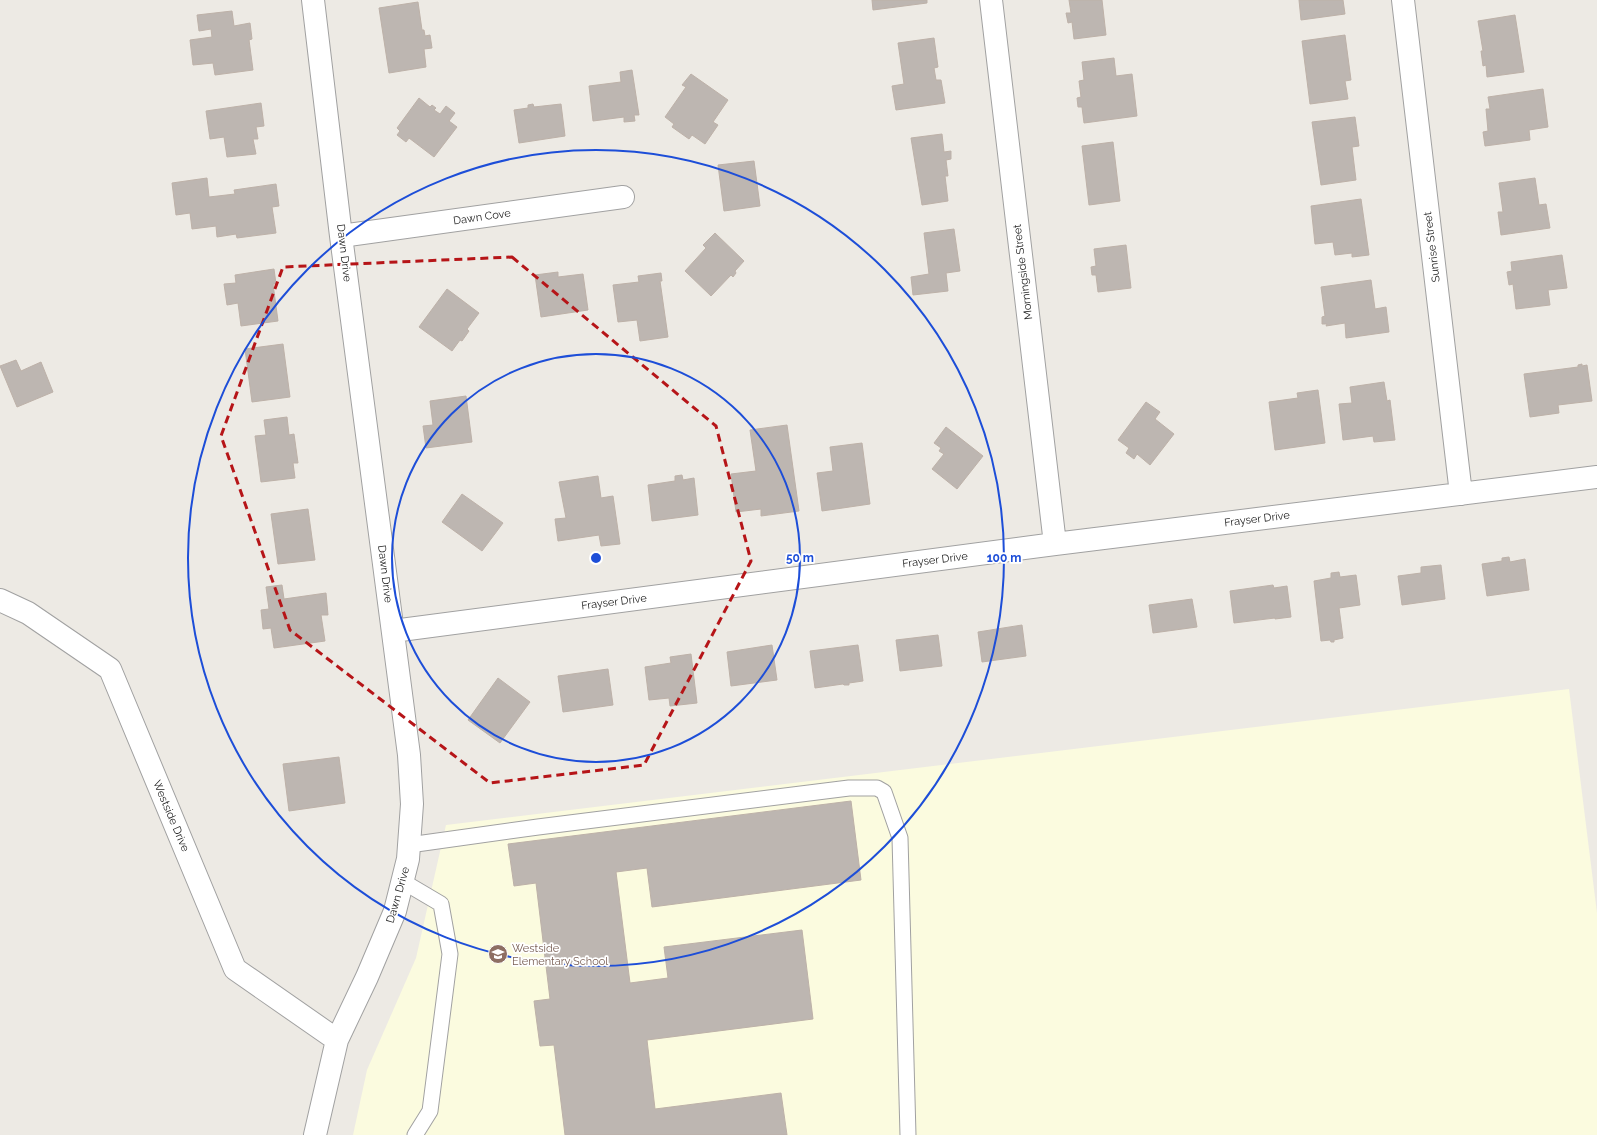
<svg xmlns="http://www.w3.org/2000/svg" width="1597" height="1135" viewBox="0 0 1597 1135" font-family="Raleway,sans-serif">
  <rect width="100%" height="100%" fill="#edeae4"/>
  <path fill="#fbfbdf" d="M 1569,689 L 1597,913 L 1597,1135 L 353,1135 L 367,1070 L 416,958 L 446,825 Z"/>
  <path fill="#bdb6b1" stroke="#bdb1a8" d="M 872,0 L 927,0 L 927,3 L 873,10 Z
    M 1069,0 L 1102,0 L 1106,35 L 1074,39 L 1072,22 L 1068,23 L 1066,13 L 1071,13 Z
    M 1299,0 L 1343,0 L 1345,14 L 1301,20 Z
    M 418,2 L 422,30 L 424,30 L 425,36 L 430,35 L 432,48 L 424,49 L 426,67 L 389,73 L 379,8 Z
    M 232,11 L 234,26 L 250,23 L 252,39 L 249,40 L 253,70 L 215,75 L 213,63 L 193,65 L 190,40 L 212,37 L 211,29 L 199,31 L 197,15 Z
    M 1515,15 L 1524,72 L 1487,77 L 1486,65 L 1483,66 L 1481,51 L 1483,51 L 1478,21 Z
    M 1345,35 L 1351,80 L 1345,81 L 1348,99 L 1310,104 L 1302,41 Z
    M 934,38 L 938,67 L 934,68 L 936,80 L 941,80 L 945,103 L 896,110 L 892,86 L 904,84 L 898,43 Z
    M 1114,58 L 1116,76 L 1132,74 L 1137,116 L 1084,123 L 1082,107 L 1078,107 L 1077,98 L 1081,97 L 1079,81 L 1084,80 L 1082,62 Z
    M 632,70 L 639,115 L 634,115 L 635,121 L 624,122 L 624,117 L 593,121 L 589,86 L 621,82 L 620,72 Z
    M 691,74 L 728,100 L 713,122 L 718,125 L 705,144 L 692,135 L 689,139 L 672,127 L 674,124 L 665,117 L 686,87 L 682,85 Z
    M 1543,89 L 1548,127 L 1529,130 L 1530,140 L 1485,146 L 1483,132 L 1488,131 L 1486,109 L 1490,109 L 1488,97 Z
    M 419,98 L 430,107 L 432,105 L 436,108 L 434,110 L 440,114 L 446,106 L 455,113 L 449,121 L 457,127 L 434,157 L 409,138 L 406,142 L 397,135 L 400,131 L 397,128 Z
    M 261,103 L 264,126 L 256,127 L 258,139 L 253,139 L 256,154 L 227,157 L 224,137 L 210,139 L 206,111 Z
    M 533,104 L 534,107 L 561,104 L 565,136 L 519,143 L 514,110 L 528,108 L 528,105 Z
    M 1355,117 L 1359,146 L 1352,147 L 1356,180 L 1321,185 L 1312,122 Z
    M 942,134 L 944,152 L 951,151 L 951,159 L 946,160 L 948,176 L 945,176 L 948,201 L 922,205 L 911,138 Z
    M 1113,142 L 1120,201 L 1089,205 L 1082,146 Z
    M 754,161 L 760,206 L 724,211 L 718,165 Z
    M 207,178 L 209,197 L 235,194 L 234,190 L 276,184 L 279,206 L 272,207 L 276,233 L 237,238 L 236,234 L 217,237 L 216,226 L 192,229 L 190,213 L 176,215 L 172,183 Z
    M 1535,178 L 1539,205 L 1546,204 L 1550,228 L 1501,235 L 1498,212 L 1503,212 L 1499,183 Z
    M 1361,199 L 1369,255 L 1352,257 L 1352,253 L 1335,255 L 1333,242 L 1315,244 L 1311,206 Z
    M 954,229 L 960,271 L 946,273 L 948,291 L 913,295 L 911,277 L 929,274 L 924,233 Z
    M 715,233 L 744,261 L 735,271 L 736,273 L 733,277 L 731,275 L 711,296 L 685,271 L 706,248 L 703,245 Z
    M 1126,245 L 1131,288 L 1098,292 L 1096,275 L 1092,275 L 1091,267 L 1096,266 L 1094,249 Z
    M 1562,255 L 1567,288 L 1548,290 L 1550,305 L 1516,309 L 1513,284 L 1509,285 L 1507,272 L 1512,271 L 1511,262 Z
    M 274,269 L 276,284 L 273,284 L 278,321 L 241,326 L 238,303 L 227,305 L 224,284 L 236,283 L 235,275 Z
    M 558,272 L 558,277 L 583,274 L 588,310 L 541,317 L 535,275 Z
    M 661,273 L 662,281 L 660,281 L 668,337 L 640,341 L 637,320 L 618,322 L 613,285 L 639,282 L 638,276 Z
    M 1371,280 L 1375,309 L 1386,307 L 1389,332 L 1346,338 L 1345,323 L 1326,326 L 1327,324 L 1322,324 L 1322,317 L 1325,316 L 1321,287 Z
    M 447,289 L 479,313 L 467,329 L 469,331 L 462,341 L 460,340 L 452,351 L 419,327 Z
    M 283,344 L 290,397 L 252,402 L 245,349 Z
    M 16,360 L 21,371 L 41,362 L 53,392 L 17,407 L 0,366 Z
    M 1582,364 L 1582,366 L 1587,365 L 1592,401 L 1558,405 L 1559,413 L 1530,417 L 1524,374 L 1578,367 L 1578,365 Z
    M 1384,382 L 1387,401 L 1390,400 L 1395,440 L 1374,442 L 1373,436 L 1343,440 L 1339,404 L 1352,403 L 1350,387 Z
    M 1318,390 L 1325,443 L 1275,450 L 1269,402 L 1298,398 L 1297,393 Z
    M 466,396 L 472,442 L 426,448 L 423,426 L 433,425 L 430,401 Z
    M 1146,402 L 1160,412 L 1155,419 L 1174,434 L 1150,465 L 1137,454 L 1134,459 L 1126,453 L 1129,448 L 1118,440 Z
    M 287,417 L 289,435 L 294,434 L 298,463 L 293,463 L 295,478 L 261,482 L 255,436 L 266,435 L 264,420 Z
    M 787,425 L 799,511 L 761,516 L 761,509 L 736,512 L 731,474 L 756,471 L 750,430 Z
    M 946,427 L 983,456 L 957,489 L 932,469 L 944,454 L 939,451 L 941,448 L 934,443 Z
    M 862,443 L 870,504 L 822,511 L 817,473 L 833,471 L 830,447 Z
    M 682,475 L 683,480 L 694,478 L 698,515 L 652,521 L 648,485 L 675,481 L 675,476 Z
    M 598,476 L 601,498 L 613,496 L 620,544 L 601,546 L 599,535 L 558,541 L 555,519 L 566,518 L 559,482 Z
    M 462,494 L 503,523 L 482,551 L 442,522 Z
    M 308,509 L 315,560 L 278,564 L 271,514 Z
    M 1509,557 L 1510,562 L 1525,559 L 1529,590 L 1487,596 L 1482,564 L 1502,561 L 1502,558 Z
    M 1441,565 L 1445,599 L 1402,605 L 1398,576 L 1421,573 L 1421,567 Z
    M 1339,572 L 1340,577 L 1356,575 L 1360,605 L 1339,608 L 1343,638 L 1334,640 L 1334,642 L 1331,642 L 1330,640 L 1321,641 L 1314,581 L 1331,578 L 1331,573 Z
    M 282,585 L 284,599 L 326,593 L 328,615 L 321,615 L 325,641 L 274,648 L 271,628 L 263,629 L 261,610 L 269,609 L 266,587 Z
    M 1273,585 L 1274,588 L 1287,586 L 1291,617 L 1275,619 L 1275,618 L 1234,623 L 1230,591 Z
    M 1192,599 L 1197,627 L 1153,633 L 1149,605 Z
    M 1022,625 L 1026,656 L 982,662 L 978,632 Z
    M 938,635 L 942,666 L 900,671 L 896,640 Z
    M 772,645 L 777,680 L 731,686 L 727,652 Z
    M 858,645 L 863,681 L 849,683 L 849,685 L 844,685 L 843,684 L 815,688 L 810,651 Z
    M 691,654 L 697,703 L 670,706 L 669,698 L 649,700 L 645,667 L 671,663 L 670,657 Z
    M 608,669 L 613,705 L 563,712 L 558,676 Z
    M 498,678 L 530,702 L 500,743 L 468,720 Z
    M 339,757 L 345,803 L 289,811 L 283,764 Z
    M 851,801 L 861,880 L 652,907 L 647,868 L 616,872 L 630,983 L 668,978 L 664,947 L 802,930 L 813,1019 L 647,1040 L 655,1109 L 781,1093 L 787,1135 L 565,1135 L 554,1045 L 540,1046 L 534,1001 L 550,999 L 536,883 L 514,886 L 508,844 Z"/>
  <g fill="none" stroke-linecap="round" stroke-linejoin="round">
    <defs>
      <path id="service" d="M 409,845 L 538,827 L 849,788 L 877,788 L 884,792 L 900,838 L 908,1135
        M 402,881 L 441,904 L 450,954 L 430,1111 L 415,1135"/>
      <path id="minor" d="M 313,0 L 341,236 L 409,755 L 412,804 L 408,859 L 395,911 L 367,977 L 337,1040 L 315,1135
        M 991,0 L 1055,544
        M 1403,0 L 1461,494
        M 341,236 L 623,197
        M 0,600 L 28,613 L 110,669 L 235,969 L 337,1040
        M 393,631 L 1055,544 L 1597,477"/>
    </defs>
    <use href="#service" stroke="#a1a1a1" stroke-width="17"/>
    <use href="#minor" stroke="#a1a1a1" stroke-width="24"/>
    <use href="#service" stroke="#fff" stroke-width="15"/>
    <use href="#minor" stroke="#fff" stroke-width="22"/>
  </g>
  <path fill="none" stroke="#b61518" stroke-width="3" stroke-dasharray="8 5" stroke-linejoin="round" d="M 512,257 L 716,426 L 751,561 L 644,765 L 490,783 L 290,630 L 221,436 L 283,267 Z"/>
  <g fill="none" stroke="#1d4ed8" stroke-width="2">
    <circle cx="596" cy="558" r="204"/>
    <circle cx="596" cy="558" r="408"/>
  </g>
  <defs>
    <symbol id="school-disc" viewBox="-11 -11 22 22"><circle r="9.5" fill="#8d6e63" stroke="#fff"/><path d="M0-5L7-2L0 1L-7-2ZM-4 1L0 2.5L4 1V4Q0 6-4 4Z" fill="#fff"/></symbol>
  </defs>
  <g fill-rule="evenodd">
    <use href="#school-disc" x="487" y="943" width="22" height="22"/>
  </g>
  <g text-anchor="middle" dominant-baseline="central" stroke-width="3.5" stroke-linejoin="round" paint-order="stroke">
    <g font-size="11" fill="#1d1d1d" stroke="#fff">
      <text transform="translate(482 217) rotate(-8)">Dawn Cove</text>
      <text transform="translate(1432 247) rotate(-97)">Sunrise Street</text>
      <text transform="translate(344 253) rotate(83)">Dawn Drive</text>
      <text transform="translate(1023 272) rotate(-97)">Morningside Street</text>
      <text transform="translate(1257 519) rotate(-7)">Frayser Drive</text>
      <text transform="translate(935 560) rotate(-7)">Frayser Drive</text>
      <text transform="translate(385 574) rotate(83)">Dawn Drive</text>
      <text transform="translate(614 602) rotate(-7)">Frayser Drive</text>
      <text transform="translate(171 816) rotate(67)">Westside Drive</text>
      <text transform="translate(398 895) rotate(-74)">Dawn Drive</text>
    </g>
    <g font-size="11" fill="#785e54" stroke="#fff" text-anchor="start">
      <text x="512" y="948">Westside<tspan x="512" dy="13">Elementary School</tspan></text>
    </g>
  </g>
  <circle cx="596" cy="558" r="6" fill="#1d4ed8" stroke="#fff" stroke-width="2"/>
  <g font-size="12" text-anchor="middle" font-weight="bold" fill="#1d4ed8" stroke="#fff" stroke-width="3.5" stroke-linejoin="round" paint-order="stroke">
    <text x="800" y="562">50 m</text>
    <text x="1004" y="562">100 m</text>
  </g>
</svg>
